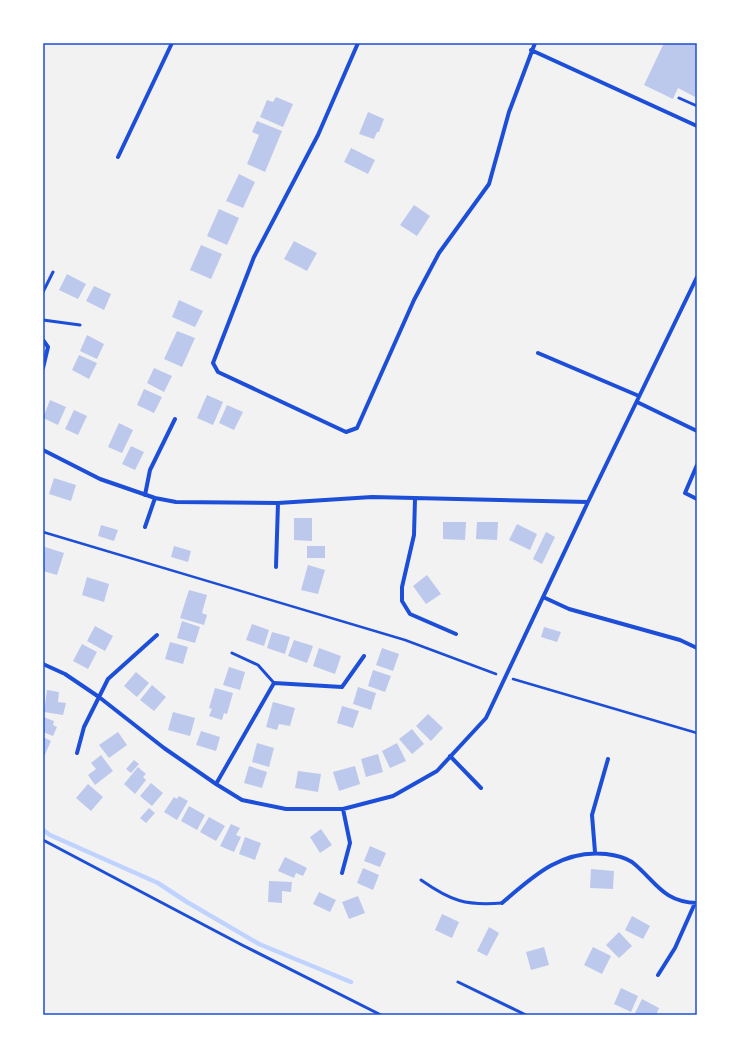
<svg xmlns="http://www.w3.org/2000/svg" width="740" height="1058" viewBox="0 0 740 1058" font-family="Karla,sans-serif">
  <rect width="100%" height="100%" fill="#f2f2f2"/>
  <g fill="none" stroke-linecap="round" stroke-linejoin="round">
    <path stroke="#bfd3fe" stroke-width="4.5" d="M 43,830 L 50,835 L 158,883 L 187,902 L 259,944 L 351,982"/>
  </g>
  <path fill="#bdc9ec" d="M 664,43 L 697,43 L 697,98 L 678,88 L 673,99 L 644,85 Z
    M 276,97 L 293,104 L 283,127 L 260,117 L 267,100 L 273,102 Z
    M 368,112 L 384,119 L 379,132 L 377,132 L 374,139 L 359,134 Z
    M 257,121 L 282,131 L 265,172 L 247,164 L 259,135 L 252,132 Z
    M 351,148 L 375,160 L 368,174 L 344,162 Z
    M 239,174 L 255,182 L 243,208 L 226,201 Z
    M 414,205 L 430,216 L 417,236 L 400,225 Z
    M 219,209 L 239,218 L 227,245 L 207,236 Z
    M 294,241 L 317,253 L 307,271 L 284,259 Z
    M 201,245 L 222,254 L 211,279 L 190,270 Z
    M 67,274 L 86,284 L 78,299 L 59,290 Z
    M 94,286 L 111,294 L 104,310 L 86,301 Z
    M 179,300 L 203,311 L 195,327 L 172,317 Z
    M 177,331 L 195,338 L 182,367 L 164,359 Z
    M 87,335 L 104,344 L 97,359 L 80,351 Z
    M 79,355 L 97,363 L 89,379 L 72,370 Z
    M 154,368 L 172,376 L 164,392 L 147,383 Z
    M 144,389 L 162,397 L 154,413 L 137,405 Z
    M 207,395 L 223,402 L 213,425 L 197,418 Z
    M 50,400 L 66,407 L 58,425 L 43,418 Z
    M 227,405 L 243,412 L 234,430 L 219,423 Z
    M 74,410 L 87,416 L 78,435 L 65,429 Z
    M 119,423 L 133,430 L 122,453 L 108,447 Z
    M 131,446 L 144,452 L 135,470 L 122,464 Z
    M 54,478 L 76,485 L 71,501 L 49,494 Z
    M 294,518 L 312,518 L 312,541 L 294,540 Z
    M 443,522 L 466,522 L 465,540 L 443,539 Z
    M 477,522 L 498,522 L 497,540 L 476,539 Z
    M 517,524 L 537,534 L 530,550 L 509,540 Z
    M 101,525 L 118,530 L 114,541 L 98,536 Z
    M 546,532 L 555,537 L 542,564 L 533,559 Z
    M 174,546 L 191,551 L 188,562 L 171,557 Z
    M 307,546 L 325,546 L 325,558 L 307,558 Z
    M 45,547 L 64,553 L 57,575 L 43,571 Z
    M 308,565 L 325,570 L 318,594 L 301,590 Z
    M 427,575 L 441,594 L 426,604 L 413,586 Z
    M 87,577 L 109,584 L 104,602 L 82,595 Z
    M 189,590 L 207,595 L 202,613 L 207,615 L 204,625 L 180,618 Z
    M 182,621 L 200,627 L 195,643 L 177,638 Z
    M 252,624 L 269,630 L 264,646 L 246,640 Z
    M 95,626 L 113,636 L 105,651 L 87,641 Z
    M 544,627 L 561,632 L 557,642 L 541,637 Z
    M 272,632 L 290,637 L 285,654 L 267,648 Z
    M 294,640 L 313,646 L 307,663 L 288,656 Z
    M 170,642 L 188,647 L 183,664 L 165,659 Z
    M 82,644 L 97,652 L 88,669 L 73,661 Z
    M 319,648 L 341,656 L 335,674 L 313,666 Z
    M 382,648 L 399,654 L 393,671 L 376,665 Z
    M 229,667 L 245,672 L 240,690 L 223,685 Z
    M 373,670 L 391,676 L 385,692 L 368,686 Z
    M 136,672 L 149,683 L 137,697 L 124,686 Z
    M 152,685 L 166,697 L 154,711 L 140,700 Z
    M 358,687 L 376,693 L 371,710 L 353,704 Z
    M 215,688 L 233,693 L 227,714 L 224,713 L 222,720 L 209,716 L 212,709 L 209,708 Z
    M 47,690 L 59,692 L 58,702 L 66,703 L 63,715 L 44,712 Z
    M 273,702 L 295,708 L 290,726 L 279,724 L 277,730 L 266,727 Z
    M 342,706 L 359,711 L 353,728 L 337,723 Z
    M 173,712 L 195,718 L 190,736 L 168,730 Z
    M 428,714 L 443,728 L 431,741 L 416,726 Z
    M 43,717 L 54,721 L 53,725 L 57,727 L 53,736 L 43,732 Z
    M 412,729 L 424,744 L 412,754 L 399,739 Z
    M 201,731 L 220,737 L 216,751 L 196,745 Z
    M 118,732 L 127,745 L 109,758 L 99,745 Z
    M 43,737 L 51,741 L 43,759 Z
    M 257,743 L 274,748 L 269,767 L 252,762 Z
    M 397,743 L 406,761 L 390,768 L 382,751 Z
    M 378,754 L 383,772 L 366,777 L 361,759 Z
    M 101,755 L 113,771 L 95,785 L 88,775 L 96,769 L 91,763 Z
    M 134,760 L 139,764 L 131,773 L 126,769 Z
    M 249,766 L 267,772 L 262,788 L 244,783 Z
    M 355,766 L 360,784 L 339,791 L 333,772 Z
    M 138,767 L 146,774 L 143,777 L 146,780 L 135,794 L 124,784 Z
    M 298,771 L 321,774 L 318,792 L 295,788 Z
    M 151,783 L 163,793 L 152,806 L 140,796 Z
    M 88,784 L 103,797 L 91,811 L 76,798 Z
    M 179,796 L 188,801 L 177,820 L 164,812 L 174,797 L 177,799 Z
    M 189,806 L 205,815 L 197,830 L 181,821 Z
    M 149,808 L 155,813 L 146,823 L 140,818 Z
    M 209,817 L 225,826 L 216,841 L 200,832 Z
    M 231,824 L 240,828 L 236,835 L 241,837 L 234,852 L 220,846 Z
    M 321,829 L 332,845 L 320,853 L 310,837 Z
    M 245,837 L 261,843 L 255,860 L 239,854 Z
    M 370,846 L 386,853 L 380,867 L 364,861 Z
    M 285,857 L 307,868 L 303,876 L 296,873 L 294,878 L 278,871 Z
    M 363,868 L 379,875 L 373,890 L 357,883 Z
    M 591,869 L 614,871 L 613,889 L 590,888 Z
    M 269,881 L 292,882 L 291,892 L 282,891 L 282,903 L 268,902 Z
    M 319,892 L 336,900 L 330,912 L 313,904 Z
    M 358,896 L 365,913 L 349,919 L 342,902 Z
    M 442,914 L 459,922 L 452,938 L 435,930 Z
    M 632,916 L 650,926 L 643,939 L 625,930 Z
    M 489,927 L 499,933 L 487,956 L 477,951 Z
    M 619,932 L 632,946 L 619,958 L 606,945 Z
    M 544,947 L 549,965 L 531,970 L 526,952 Z
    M 593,947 L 611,956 L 602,974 L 584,965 Z
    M 621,988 L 638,996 L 631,1012 L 614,1004 Z
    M 642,999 L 659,1008 L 656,1015 L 640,1015 L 635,1013 Z"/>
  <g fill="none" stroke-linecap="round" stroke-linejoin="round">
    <path stroke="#1d4ed8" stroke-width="2.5" d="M 43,532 L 405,640 L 496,674
      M 513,679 L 697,733"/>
    <path stroke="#1d4ed8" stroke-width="3" d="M 679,98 L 697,106
      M 43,292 L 53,272
      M 43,320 L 80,325
      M 232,653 L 258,665 L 274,683
      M 43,840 L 242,945 L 381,1015
      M 421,880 C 451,901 466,906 502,903
      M 458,982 L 526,1015"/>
    <path stroke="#1d4ed8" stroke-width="4" d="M 358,43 L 318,135 L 254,257 L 213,363 L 218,372 L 346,432 L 357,428 L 414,300 L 439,253 L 489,184 L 509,112 L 535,43
      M 531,50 L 697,126
      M 118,157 L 172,43
      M 43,340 L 48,347 L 43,368
      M 538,353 L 639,396
      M 637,402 L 697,431
      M 43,450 L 100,479 L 155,498 L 176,502 L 278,503 L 372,497 L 588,502
      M 697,465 L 685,493 L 697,499
      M 145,495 L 150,470 L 175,419
      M 415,499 L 414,535 L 402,587 L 402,601 L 410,614 L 456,634
      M 145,527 L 155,498
      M 276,567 L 278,503
      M 543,597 L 569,609 L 680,640 L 697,648
      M 43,664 L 65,674 L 99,697 L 164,748 L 216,784 L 242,800 L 286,809 L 343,809 L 393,796 L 437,771 L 486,718 L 588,502 L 697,277
      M 77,753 L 84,727 L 108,679 L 157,635
      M 450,756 L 481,788
      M 216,784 L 274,683 L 342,687 L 364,656
      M 595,852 L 592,815 L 608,759
      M 342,873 L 350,843 L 343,809
      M 502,903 C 533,876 562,849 606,854 C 615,855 624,857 632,862 C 656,881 662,902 697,903
      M 658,975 L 675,948 L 695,903"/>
  </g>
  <rect width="740" height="1058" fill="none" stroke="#ffffff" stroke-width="88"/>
  <rect x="44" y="44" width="652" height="970" fill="none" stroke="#1d4ed8" stroke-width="1.5"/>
</svg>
